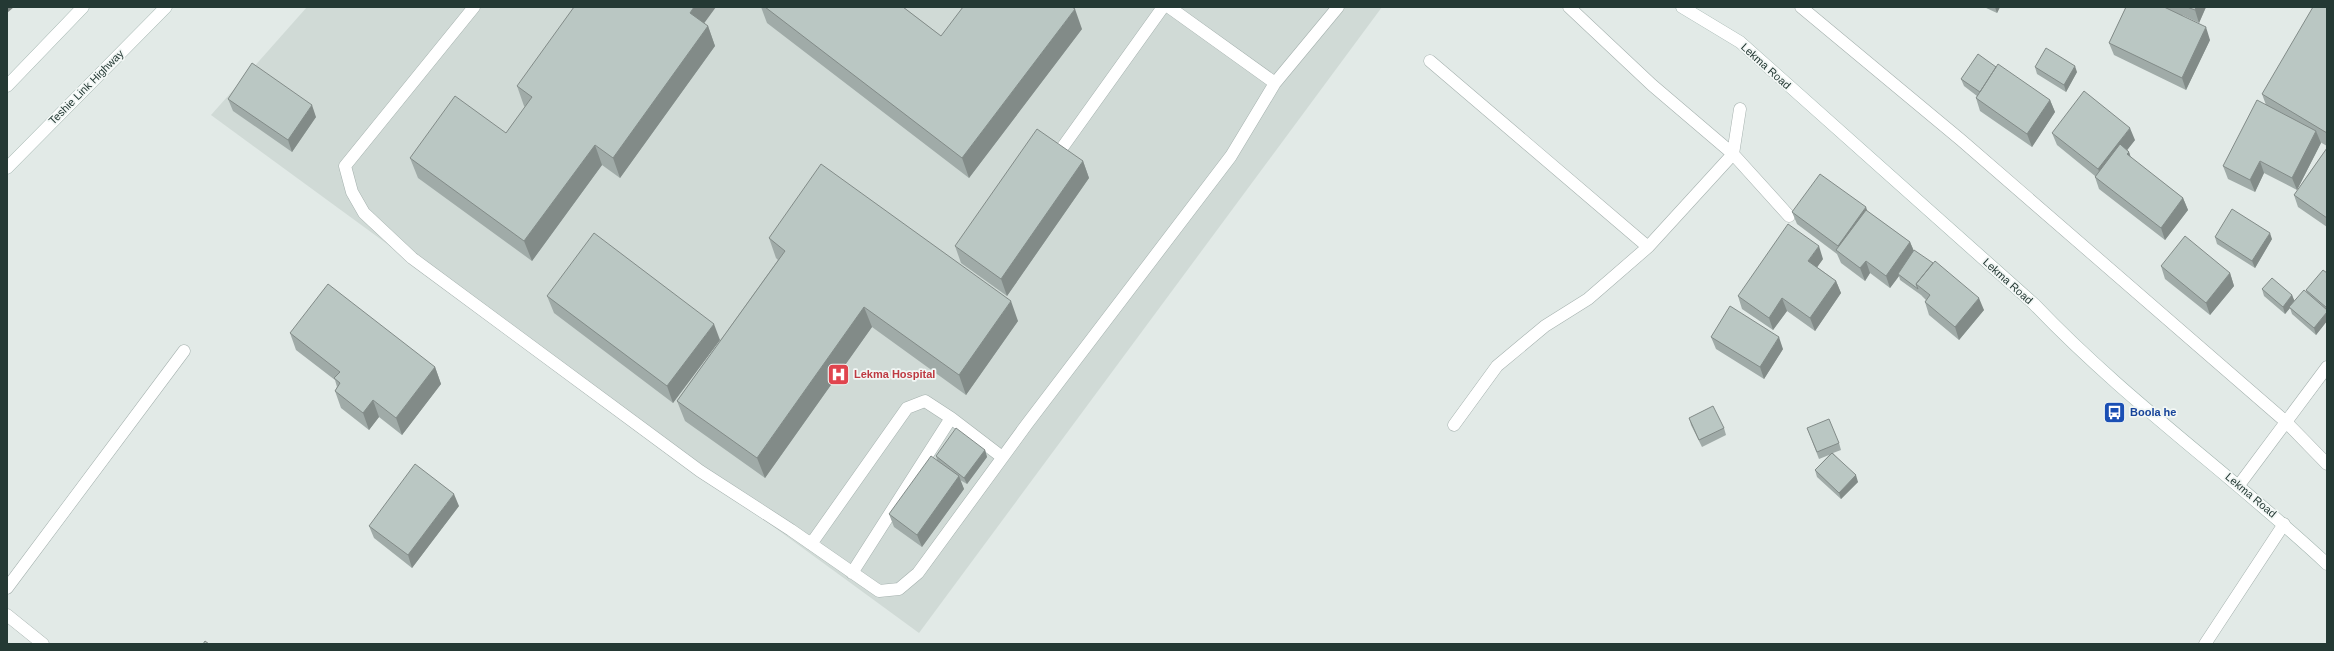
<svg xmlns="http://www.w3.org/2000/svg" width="2334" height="651" viewBox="0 0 2334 651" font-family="Arial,sans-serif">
  <rect width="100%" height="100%" fill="#e2eae7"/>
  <path fill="#d0dad6" d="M 307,7 L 1382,7 L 919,633 L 211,115 Z"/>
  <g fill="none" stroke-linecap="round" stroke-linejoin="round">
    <defs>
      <path id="lane" d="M 474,7 L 345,166 L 352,192 L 364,213 L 412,258 L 700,471 L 791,530 L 879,591 L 899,589 L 918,573 L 1027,424 L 1231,156 L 1275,83 L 1338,7
        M 1169,7 L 1275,83
        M 1569,7 L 1652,85 L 1733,154 L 1789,216
        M 1430,61 L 1648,247
        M 1062,148 L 1163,7
        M 1454,425 L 1497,366 L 1545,326 L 1588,299 L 1648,247 L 1733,154 L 1740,109
        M 811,544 L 907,408 L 925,401 L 951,418 L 1002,457
        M 852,573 L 951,418
        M 7,588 L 184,351"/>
      <path id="street" d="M 1801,7 L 1961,140 L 2285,421 L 2327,464
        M 2239,485 L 2327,367
        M 7,615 L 43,644
        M 2205,644 L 2284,524"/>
      <path id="secondary" d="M 1682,7 L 1740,42 L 2034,304 C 2124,399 2232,475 2327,564
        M 7,86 L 83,7
        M 7,168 L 166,7"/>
    </defs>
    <use href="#lane" stroke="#a5b1ae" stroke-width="13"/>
    <use href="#street" stroke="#a5b1ae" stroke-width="13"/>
    <use href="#secondary" stroke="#a2b4af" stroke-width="13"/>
    <use href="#lane" stroke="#fff" stroke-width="12"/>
    <use href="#street" stroke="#fff" stroke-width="12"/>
    <use href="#secondary" stroke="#fff" stroke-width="12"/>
  </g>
  <path fill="#a0aba8" d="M 761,7 L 903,7 L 941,36 L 1082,29 L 969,178 L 767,23 Z
    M 1984,7 L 2000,7 L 1997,13 Z
    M 2126,7 L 2206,7 L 2199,23 L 2182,15 L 2210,40 L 2186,90 L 2114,55 L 2109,43 Z
    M 2327,7 L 2327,146 L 2320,142 L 2321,143 L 2297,190 L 2264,173 L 2255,192 L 2228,179 L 2223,166 L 2266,105 L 2262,94 Z
    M 704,23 L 708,26 L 715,46 L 620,178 L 602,165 L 532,261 L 418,178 L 410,158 L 506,133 L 525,107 L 524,106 L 517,86 Z
    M 1996,67 L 2050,100 L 2055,112 L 2032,147 L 1980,111 L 1976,98 L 1977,96 L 1964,86 L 1961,79 Z
    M 2035,67 L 2077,72 L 2066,92 L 2037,74 Z
    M 228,99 L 316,117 L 292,152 L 233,111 Z
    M 2052,133 L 2135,140 L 2127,150 L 2129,152 L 2131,158 L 2183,198 L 2188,210 L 2165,240 L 2099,189 L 2095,177 L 2095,176 L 2057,145 Z
    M 2327,148 L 2327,227 L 2298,207 L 2294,195 Z
    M 1083,161 L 1089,178 L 1007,296 L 961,263 L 955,246 Z
    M 1867,211 L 1910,242 L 1914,251 L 1984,310 L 1959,340 L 1929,315 L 1925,302 L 1926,300 L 1921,295 L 1900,280 L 1899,276 L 1890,288 L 1870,273 L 1865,281 L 1841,263 L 1837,254 L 1797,224 L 1792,212 Z
    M 2215,237 L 2272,239 L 2255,268 L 2217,244 Z
    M 769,238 L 1018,321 L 966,395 L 872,327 L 765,478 L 685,421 L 677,401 L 778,260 L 776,258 Z
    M 1823,259 L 1817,267 L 1836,281 L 1841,293 L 1815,331 L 1787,311 L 1773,330 L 1742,309 L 1738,296 Z
    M 2161,266 L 2230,273 L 2234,286 L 2210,315 L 2165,279 Z
    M 2327,273 L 2327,321 L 2316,335 L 2292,314 L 2290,308 L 2285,314 L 2264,296 L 2262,289 L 2292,295 L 2294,301 L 2307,294 L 2306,290 Z
    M 547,296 L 720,340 L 673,403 L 554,313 Z
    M 290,333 L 435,367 L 441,384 L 402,435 L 379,417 L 369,430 L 341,408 L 335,391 L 337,387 L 335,380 L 296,350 Z
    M 1711,337 L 1783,349 L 1764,379 L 1716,349 Z
    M 1689,418 L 1724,428 L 1726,435 L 1702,447 L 1691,425 Z
    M 1807,428 L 1839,443 L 1841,450 L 1833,453 L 1858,482 L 1841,499 L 1817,477 L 1815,470 L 1829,455 L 1819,459 Z
    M 985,450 L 987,457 L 967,484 L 960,480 L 964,489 L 922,547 L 894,527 L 889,514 L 937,460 L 936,456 Z
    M 459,506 L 412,568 L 374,538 L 369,526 Z"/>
  <path fill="#828b88" d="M 7,7 L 14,7 L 7,13 Z
    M 694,7 L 716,7 L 697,33 L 690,13 Z
    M 1995,7 L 2000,7 L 1997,13 Z
    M 2196,7 L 2206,7 L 2199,23 L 2195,10 Z
    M 1075,9 L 1082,29 L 969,178 L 962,158 Z
    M 708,26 L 715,46 L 620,178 L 613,158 Z
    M 2206,27 L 2210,40 L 2186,90 L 2182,78 Z
    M 2075,66 L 2077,72 L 2066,92 L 2064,85 Z
    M 2050,100 L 2055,112 L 2032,147 L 2027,134 Z
    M 312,105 L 316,117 L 292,152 L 288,140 Z
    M 2130,128 L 2135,140 L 2103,181 L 2098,169 Z
    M 2316,131 L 2321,143 L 2297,190 L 2292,178 Z
    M 595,145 L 602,165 L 532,261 L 524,241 Z
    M 2129,152 L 2133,164 L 2127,154 Z
    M 1083,161 L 1089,178 L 1007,296 L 1001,279 Z
    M 2260,161 L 2264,173 L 2255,192 L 2250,180 Z
    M 2183,198 L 2188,210 L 2165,240 L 2161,228 Z
    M 1866,207 L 1870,219 L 1841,254 L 1838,246 Z
    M 2270,233 L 2272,239 L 2255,268 L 2252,261 Z
    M 1910,242 L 1915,254 L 1898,274 L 1899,276 L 1890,288 L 1886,276 Z
    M 1819,246 L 1823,259 L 1813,273 L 1808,261 Z
    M 1866,261 L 1870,273 L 1865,281 L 1860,268 Z
    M 2230,273 L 2234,286 L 2210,315 L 2206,303 Z
    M 1836,281 L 1841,293 L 1815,331 L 1810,318 Z
    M 2292,295 L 2295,302 L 2289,307 L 2290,308 L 2285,314 L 2283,307 Z
    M 1782,298 L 1787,311 L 1773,330 L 1769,318 Z
    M 1979,298 L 1984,310 L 1959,340 L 1955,327 Z
    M 1011,301 L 1018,321 L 966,395 L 959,375 Z
    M 864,307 L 872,327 L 765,478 L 757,458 Z
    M 2327,312 L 2327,321 L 2316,335 L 2314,328 Z
    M 714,324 L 720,340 L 673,403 L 667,386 Z
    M 1779,337 L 1783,349 L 1764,379 L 1760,367 Z
    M 435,367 L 441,384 L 402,435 L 396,418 Z
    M 373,400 L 379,417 L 369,430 L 363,413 Z
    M 985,450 L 987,457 L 967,484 L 964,478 Z
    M 1856,475 L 1858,482 L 1841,499 L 1839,493 Z
    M 959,476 L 964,489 L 922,547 L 917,535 Z
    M 454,494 L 459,506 L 412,568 L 408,555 Z"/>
  <path fill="#bac7c3" stroke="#828b88" d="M 574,7 L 694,7 L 690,13 L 708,26 L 613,158 L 595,145 L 524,241 L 410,158 L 455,96 L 506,133 L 532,97 L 517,86 Z
    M 765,7 L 903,7 L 941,36 L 963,7 L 1072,7 L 1075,9 L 962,158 Z
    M 2126,7 L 2164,7 L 2206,27 L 2182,78 L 2109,43 Z
    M 2187,7 L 2196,7 L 2195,10 Z
    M 2313,7 L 2327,7 L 2327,133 L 2262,94 Z
    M 2046,48 L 2075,66 L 2064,85 L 2035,67 Z
    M 1978,54 L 1996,67 L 1980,92 L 1961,79 Z
    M 252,63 L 312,105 L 288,140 L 228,99 Z
    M 1998,64 L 2050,100 L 2027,134 L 1976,98 Z
    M 2084,91 L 2130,128 L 2098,169 L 2052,133 Z
    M 2257,100 L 2316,131 L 2292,178 L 2260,161 L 2250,180 L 2223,166 Z
    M 1037,129 L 1083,161 L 1001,279 L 955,246 Z
    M 2120,144 L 2129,152 L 2127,154 L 2183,198 L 2161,228 L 2095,177 Z
    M 2327,148 L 2327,218 L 2294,195 Z
    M 821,164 L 1011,301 L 959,375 L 864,307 L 757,458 L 677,401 L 785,251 L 769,238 Z
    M 1820,174 L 1866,207 L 1838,246 L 1792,212 Z
    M 2232,209 L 2270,233 L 2252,261 L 2215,237 Z
    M 1866,210 L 1910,242 L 1886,276 L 1866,261 L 1860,268 L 1836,250 Z
    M 1788,224 L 1819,246 L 1808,261 L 1836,281 L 1810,318 L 1782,298 L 1769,318 L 1738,296 Z
    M 594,233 L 714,324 L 667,386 L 547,296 Z
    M 2185,236 L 2230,273 L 2206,303 L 2161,266 Z
    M 1914,250 L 1933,263 L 1916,284 L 1918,289 L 1898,274 Z
    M 1935,261 L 1979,298 L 1955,327 L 1925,302 L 1930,295 L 1916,284 Z
    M 2323,270 L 2327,273 L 2327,308 L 2306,290 Z
    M 2272,278 L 2292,295 L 2283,307 L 2262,289 Z
    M 328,284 L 435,367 L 396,418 L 373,400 L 363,413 L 335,391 L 340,383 L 334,378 L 340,372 L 290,333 Z
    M 2304,290 L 2327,310 L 2327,312 L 2314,328 L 2289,307 Z
    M 1730,306 L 1779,337 L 1760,367 L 1711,337 Z
    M 1713,406 L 1724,428 L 1699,440 L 1689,418 Z
    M 1829,419 L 1839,443 L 1817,452 L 1807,428 Z
    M 956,428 L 985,450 L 964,478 L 936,456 Z
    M 1832,453 L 1856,475 L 1839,493 L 1815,470 Z
    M 931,456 L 959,476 L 917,535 L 889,514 Z
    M 415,464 L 454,494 L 408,555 L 369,526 Z
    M 205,641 L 209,644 L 203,644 Z"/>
  <defs>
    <symbol id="hospital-square" viewBox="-11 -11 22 22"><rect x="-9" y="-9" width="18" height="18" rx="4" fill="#e0444e" stroke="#f2f7f5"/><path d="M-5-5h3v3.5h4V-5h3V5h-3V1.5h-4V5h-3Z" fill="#fff"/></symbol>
    <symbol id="bus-square" viewBox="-11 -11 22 22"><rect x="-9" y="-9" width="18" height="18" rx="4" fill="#1a4fb4" stroke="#f2f7f5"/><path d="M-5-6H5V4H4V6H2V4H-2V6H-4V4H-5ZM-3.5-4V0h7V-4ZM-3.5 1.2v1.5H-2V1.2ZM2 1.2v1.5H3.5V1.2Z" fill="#fff"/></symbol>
  </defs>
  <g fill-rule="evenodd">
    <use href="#hospital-square" x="826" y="362" width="25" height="25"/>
    <use href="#bus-square" x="2102" y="400" width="25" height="25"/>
  </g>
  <g text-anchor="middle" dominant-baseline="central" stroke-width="3.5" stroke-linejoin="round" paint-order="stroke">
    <g font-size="11" fill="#243934" stroke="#f2f7f5">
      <text transform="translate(1766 66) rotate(42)">Lekma Road</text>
      <text transform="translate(86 87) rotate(-45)">Teshie Link Highway</text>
      <text transform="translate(2008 281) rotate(42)">Lekma Road</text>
      <text transform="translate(2251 495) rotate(40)">Lekma Road</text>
    </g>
    <g font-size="11" font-weight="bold" fill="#be3a42" stroke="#f2f7f5" text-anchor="start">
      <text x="854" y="374">Lekma Hospital</text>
    </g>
    <g font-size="11" font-weight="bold" fill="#164399" stroke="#f2f7f5" text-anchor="start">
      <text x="2130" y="412">Boola he</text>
    </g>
  </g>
  <rect width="2334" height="651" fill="none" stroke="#243934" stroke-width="16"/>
</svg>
